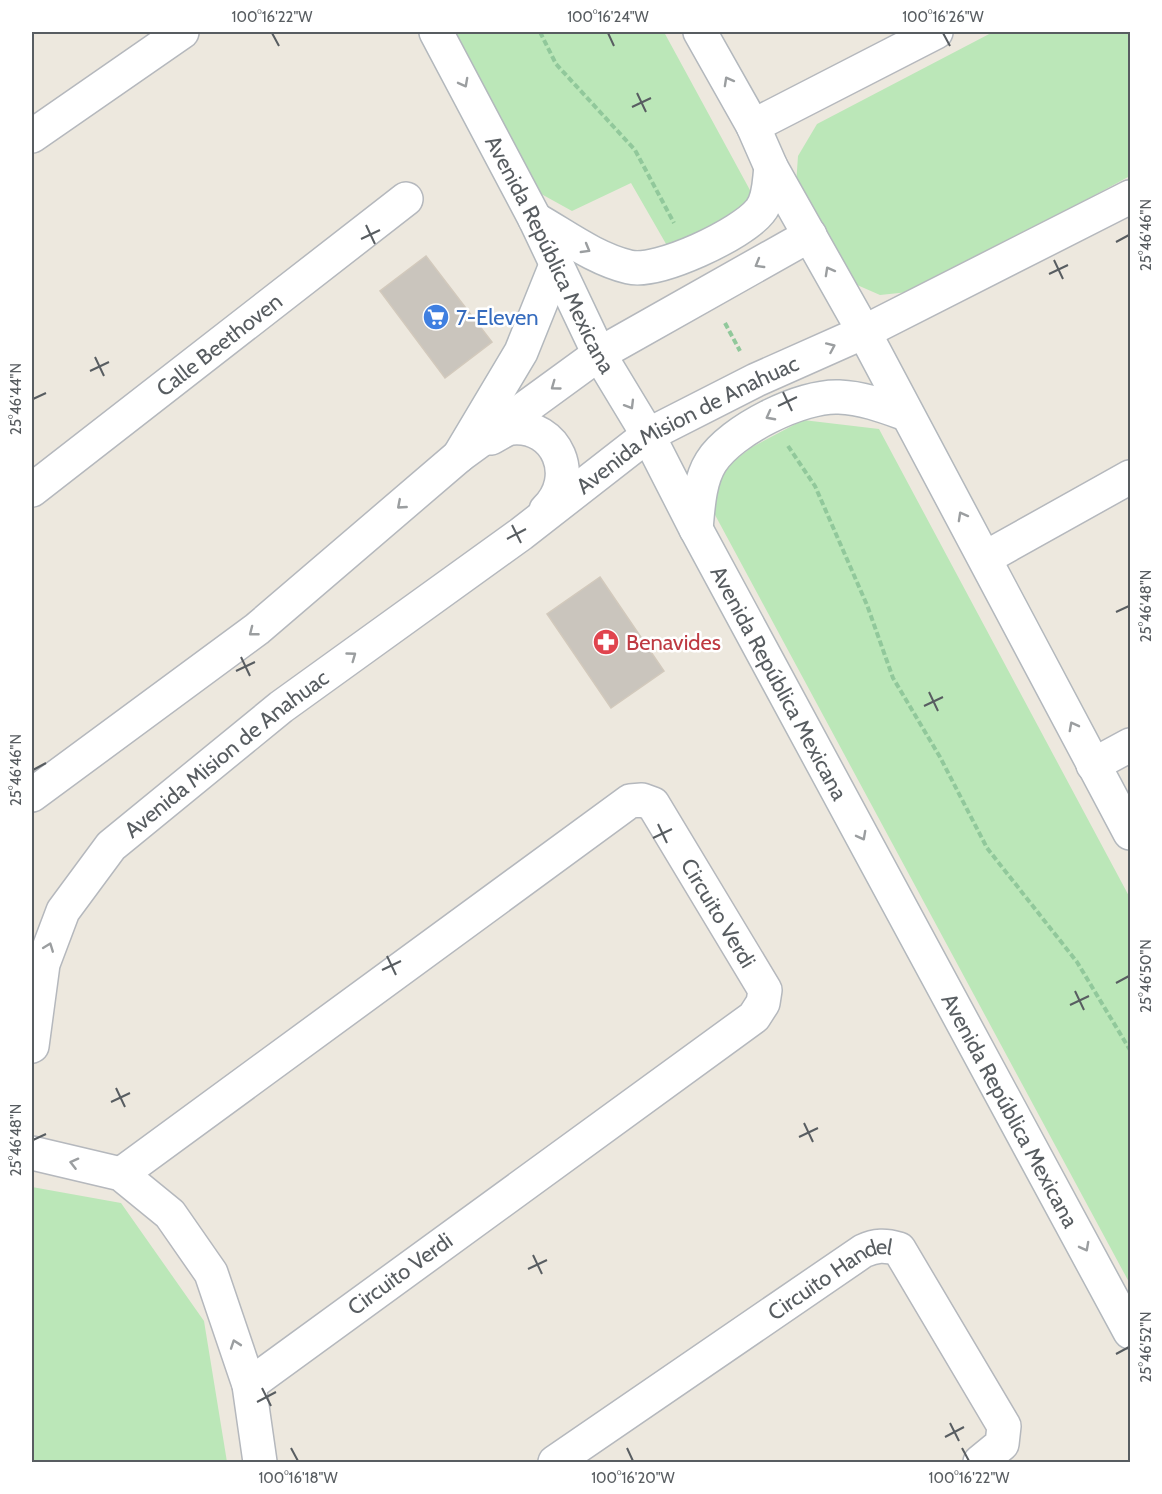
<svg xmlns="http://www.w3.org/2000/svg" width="1162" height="1494" viewBox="0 0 1162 1494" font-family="Cabin,sans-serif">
  <rect width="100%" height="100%" fill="#ede8de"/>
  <path fill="#bbe7b8" d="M 449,32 L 664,32 L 751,192 L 744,215 L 673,256 L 631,183 L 572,211 L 534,190 Z
    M 993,32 L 1130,32 L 1130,176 L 918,291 L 880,295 L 848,281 L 796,185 L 798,156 L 817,124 Z
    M 803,420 L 879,429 L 1130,898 L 1130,1284 L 707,500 L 718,473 L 752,447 Z
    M 32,1187 L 121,1203 L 204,1321 L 227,1462 L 32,1462 Z"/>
  <path fill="#cac5bd" stroke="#d2c9bc" stroke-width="1.5" d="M 426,256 L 492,342 L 445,378 L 380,291 Z
    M 600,577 L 664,671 L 611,708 L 547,614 Z"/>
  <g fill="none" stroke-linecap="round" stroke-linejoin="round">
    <defs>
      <g id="minor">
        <path d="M 753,126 L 936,32"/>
        <path d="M 32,136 L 182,32"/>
        <path d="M 491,438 C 497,435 505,429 512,428 C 557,424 580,477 546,510"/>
        <path id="s1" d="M 32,490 L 406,199"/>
        <path d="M 985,558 L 1130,477"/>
        <path d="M 1093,765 L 1130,745"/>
        <path d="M 32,795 L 257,629 L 459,456 L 599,354 L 810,235"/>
        <path id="s2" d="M 32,1046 L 43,964 L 63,911 L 111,846 L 281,707 L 521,534 L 648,435 L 756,380 L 864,332 L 1130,197"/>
        <path d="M 32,1153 L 121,1174 L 170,1214 L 211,1273 L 249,1385 L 260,1462"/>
        <path id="s3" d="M 121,1174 L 630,801 L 642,800 L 653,804 L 765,990 L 763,1003 L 754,1017 L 249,1385"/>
        <path id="s4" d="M 555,1462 L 863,1251 C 876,1245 885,1245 899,1249 L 1004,1426 L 1002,1444 L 980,1462"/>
      </g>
      <g id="secondary">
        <path id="s5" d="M 436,32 L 535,219 L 599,354 L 648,435 L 696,529 L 1130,1332"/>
        <path d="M 700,32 L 753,126 L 771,167 L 864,332 L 1130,833"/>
        <path d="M 535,219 C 565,236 595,259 629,267 C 658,274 742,234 760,211 C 770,199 769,181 771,167"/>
        <path d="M 459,456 L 521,352 L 556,265"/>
        <path d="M 696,529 C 698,508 699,481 711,462 C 731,430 802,395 839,397 C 863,398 884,406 906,414"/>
      </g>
    </defs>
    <use href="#minor" stroke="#b5b8bd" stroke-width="36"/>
    <use href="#secondary" stroke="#b3b8bd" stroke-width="36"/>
    <path stroke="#91c89b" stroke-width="4" stroke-dasharray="6 3" stroke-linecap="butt" d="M 540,32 L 556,64 L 635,150 L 674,223
      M 725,323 L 740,351
      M 788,446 L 815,486 L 867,605 L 893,678 L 940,757 L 987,848 L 1077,962 L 1130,1050"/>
    <use href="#minor" stroke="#fff" stroke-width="33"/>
    <use href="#secondary" stroke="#fff" stroke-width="33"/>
  </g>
  <defs><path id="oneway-chevron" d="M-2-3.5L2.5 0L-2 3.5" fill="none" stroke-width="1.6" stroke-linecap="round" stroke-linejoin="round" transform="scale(1.5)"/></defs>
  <g stroke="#9b9ea0">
    <use href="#oneway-chevron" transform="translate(728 81) rotate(-119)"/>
    <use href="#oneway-chevron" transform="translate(464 83) rotate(62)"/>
    <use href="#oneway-chevron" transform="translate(586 249) rotate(30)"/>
    <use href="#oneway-chevron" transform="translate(759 264) rotate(150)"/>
    <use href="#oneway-chevron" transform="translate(829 271) rotate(-119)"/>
    <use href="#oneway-chevron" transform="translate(831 347) rotate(-24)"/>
    <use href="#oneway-chevron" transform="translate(555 386) rotate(144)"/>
    <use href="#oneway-chevron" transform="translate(630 405) rotate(59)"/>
    <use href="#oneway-chevron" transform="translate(770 416) rotate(152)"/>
    <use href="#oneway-chevron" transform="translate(401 505) rotate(139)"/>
    <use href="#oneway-chevron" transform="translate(962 516) rotate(-119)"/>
    <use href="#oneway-chevron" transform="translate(253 632) rotate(142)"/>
    <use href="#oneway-chevron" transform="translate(352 656) rotate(-36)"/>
    <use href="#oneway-chevron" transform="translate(1073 726) rotate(-118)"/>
    <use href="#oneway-chevron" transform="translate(862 836) rotate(62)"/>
    <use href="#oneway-chevron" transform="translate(49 947) rotate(-69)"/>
    <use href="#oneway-chevron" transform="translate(74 1163) rotate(-166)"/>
    <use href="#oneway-chevron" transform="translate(1085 1247) rotate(62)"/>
    <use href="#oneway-chevron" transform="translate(235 1344) rotate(-109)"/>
  </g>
  <path fill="none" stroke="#585d61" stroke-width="2" d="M 272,33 L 279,46M 608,33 L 614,46M 943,33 L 950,46M 637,93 L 646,112M 632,107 L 651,98M 366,225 L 375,244M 361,239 L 380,230M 1116,242 L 1129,235M 1054,260 L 1063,279M 1049,274 L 1068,265M 95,357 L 104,376M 90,371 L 109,362M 783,392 L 792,411M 33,399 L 46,393M 778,406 L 797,397M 512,525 L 521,543M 507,539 L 526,529M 1116,612 L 1129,606M 241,657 L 250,676M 236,671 L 255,662M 929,692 L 938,711M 924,706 L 943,697M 33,770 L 46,763M 658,824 L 667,843M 653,838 L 672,829M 387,956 L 396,975M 382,970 L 401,961M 1116,983 L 1129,976M 1075,991 L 1084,1010M 1070,1005 L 1089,996M 116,1088 L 125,1107M 111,1102 L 130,1093M 804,1123 L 813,1142M 799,1137 L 818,1128M 33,1140 L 46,1134M 533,1255 L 542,1274M 528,1269 L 547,1260M 1116,1354 L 1129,1347M 262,1388 L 271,1406M 257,1402 L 276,1392M 950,1423 L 959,1441M 945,1437 L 964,1427M 291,1448 L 298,1461M 627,1448 L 633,1461M 962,1448 L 969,1461"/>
  <defs>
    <symbol id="supermarket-disc" viewBox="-11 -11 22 22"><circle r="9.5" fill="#3f7fe0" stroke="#fff"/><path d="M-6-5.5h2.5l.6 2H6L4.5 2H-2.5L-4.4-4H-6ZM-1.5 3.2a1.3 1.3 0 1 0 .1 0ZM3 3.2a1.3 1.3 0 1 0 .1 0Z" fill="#fff"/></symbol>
    <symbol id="pharmacy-disc" viewBox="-11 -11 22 22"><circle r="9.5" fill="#e0444e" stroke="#fff"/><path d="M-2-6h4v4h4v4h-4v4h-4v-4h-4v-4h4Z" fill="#fff"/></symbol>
  </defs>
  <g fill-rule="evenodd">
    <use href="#supermarket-disc" x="421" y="302" width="30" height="30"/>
    <use href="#pharmacy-disc" x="591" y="627" width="30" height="30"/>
  </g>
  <g text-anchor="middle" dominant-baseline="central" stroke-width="5" stroke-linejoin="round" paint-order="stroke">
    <g font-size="22" fill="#585d61" stroke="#fff">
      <text stroke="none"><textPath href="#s5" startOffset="250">Avenida República Mexicana</textPath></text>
      <text stroke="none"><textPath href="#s1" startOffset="237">Calle Beethoven</textPath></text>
      <text stroke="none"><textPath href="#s2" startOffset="936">Avenida Mision de Anahuac</textPath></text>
      <text stroke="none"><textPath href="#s5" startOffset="736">Avenida República Mexicana</textPath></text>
      <text stroke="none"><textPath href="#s2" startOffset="368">Avenida Mision de Anahuac</textPath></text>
      <text stroke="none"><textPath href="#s3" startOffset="782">Circuito Verdi</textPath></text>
      <text stroke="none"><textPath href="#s5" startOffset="1222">Avenida República Mexicana</textPath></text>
      <text transform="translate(400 1274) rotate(-36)">Circuito Verdi</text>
      <text stroke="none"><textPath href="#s4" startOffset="332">Circuito Handel</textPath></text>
    </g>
    <g font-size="22" fill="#366cbe" stroke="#fff" text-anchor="start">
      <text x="456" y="317">7-Eleven</text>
    </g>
    <g font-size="22" fill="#be3a42" stroke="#fff" text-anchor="start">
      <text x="626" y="642">Benavides</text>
    </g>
  </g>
  <rect width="1162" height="1494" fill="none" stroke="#ffffff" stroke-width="66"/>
  <rect x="33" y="33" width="1096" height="1428" fill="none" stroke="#585d61" stroke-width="2"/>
  <g font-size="15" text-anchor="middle" fill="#585d61">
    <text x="272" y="22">100°16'22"W</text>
    <text x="608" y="22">100°16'24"W</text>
    <text x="943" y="22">100°16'26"W</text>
    <text transform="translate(1146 235) rotate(-90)" y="5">25°46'46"N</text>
    <text transform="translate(16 399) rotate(-90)" y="5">25°46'44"N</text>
    <text transform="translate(1146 606) rotate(-90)" y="5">25°46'48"N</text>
    <text transform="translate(16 770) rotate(-90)" y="5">25°46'46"N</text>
    <text transform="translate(1146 976) rotate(-90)" y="5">25°46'50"N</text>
    <text transform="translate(16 1140) rotate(-90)" y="5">25°46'48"N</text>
    <text transform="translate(1146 1347) rotate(-90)" y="5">25°46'52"N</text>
    <text x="298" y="1483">100°16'18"W</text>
    <text x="633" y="1483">100°16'20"W</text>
    <text x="969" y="1483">100°16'22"W</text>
  </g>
</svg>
